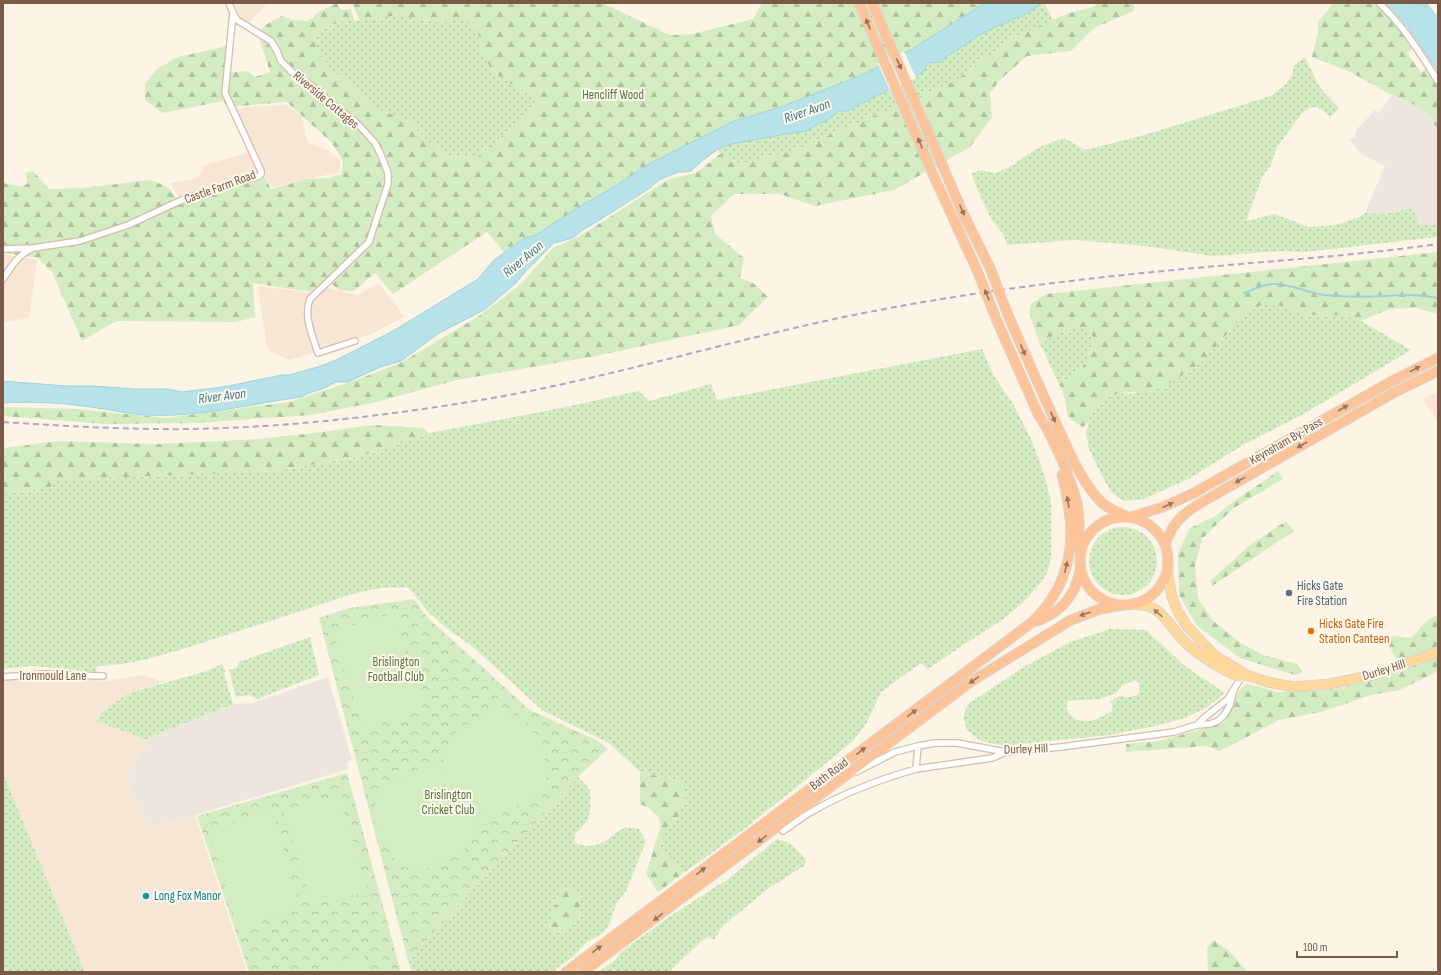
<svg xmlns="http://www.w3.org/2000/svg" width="1441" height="975" viewBox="0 0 1441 975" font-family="'Sofia Sans Condensed',sans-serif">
  <defs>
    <pattern id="grass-dots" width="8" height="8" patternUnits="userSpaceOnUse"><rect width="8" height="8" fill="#d4ecc2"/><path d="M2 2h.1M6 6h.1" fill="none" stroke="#b1c2a0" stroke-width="1.8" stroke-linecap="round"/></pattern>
    <pattern id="forest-firs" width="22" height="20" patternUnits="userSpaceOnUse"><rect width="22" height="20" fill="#d4ecc2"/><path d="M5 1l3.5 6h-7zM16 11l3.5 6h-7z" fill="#b1c2a0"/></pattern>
    <pattern id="park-crowns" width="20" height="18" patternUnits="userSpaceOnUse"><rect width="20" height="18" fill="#d4ecc2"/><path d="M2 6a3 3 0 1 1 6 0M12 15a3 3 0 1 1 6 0" fill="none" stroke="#b1c2a0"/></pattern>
  </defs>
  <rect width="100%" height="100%" fill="#fef4e5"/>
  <path fill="#f6e6d3" d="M 234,3 L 268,3 L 247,24 L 241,20 Z
    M 287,105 L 302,116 L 307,142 L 327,150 L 340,160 L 340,172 L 271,187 L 263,172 L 180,200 L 170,183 L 195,179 L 203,171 L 201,166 L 254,151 L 234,108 Z
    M 3,254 L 37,260 L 29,318 L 3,322 Z
    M 379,283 L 404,317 L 371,334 L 317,352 L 289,360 L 272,352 L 267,347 L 258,286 L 312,293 L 328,288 L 357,295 Z
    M 142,675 L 165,682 L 129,693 L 97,721 L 148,740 L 126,777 L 148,829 L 195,815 L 247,972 L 85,972 L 3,773 L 3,678 L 46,677 L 106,681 Z"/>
  <path fill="#ffe3d8" d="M 1438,392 L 1438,422 L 1423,399 Z"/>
  <path fill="#ede6df" d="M 1392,95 L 1422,108 L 1433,119 L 1435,126 L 1438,128 L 1438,224 L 1419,227 L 1414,209 L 1384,214 L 1365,213 L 1385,166 L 1362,154 L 1349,140 L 1356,136 L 1355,134 L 1356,130 L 1375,110 L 1379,113 Z
    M 328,677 L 352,760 L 347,762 L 348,769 L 148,829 L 126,777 L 150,737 L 233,704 L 253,703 Z"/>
  <path fill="url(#grass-dots)" fill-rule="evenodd" d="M 1042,3 L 1044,3 L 1053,20 L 1016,36 L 955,81 L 795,150 L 740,164 L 720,154 L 718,149 L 727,145 L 786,134 L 807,131 L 816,125 L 826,121 L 839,111 L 848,111 L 853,108 L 916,76 L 924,71 L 927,64 L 930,63 L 942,62 L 947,56 L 973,40 L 975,37 L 998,26 L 1009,22 L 1013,19 L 1023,16 Z
    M 399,15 L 442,23 L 459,18 L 478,29 L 480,51 L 494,73 L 531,96 L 537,106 L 478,157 L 449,158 L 425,139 L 411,122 L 381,110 L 329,67 L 317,49 L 313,39 C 326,26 341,18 360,21 Z
    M 1303,58 L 1305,58 L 1321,89 L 1339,108 L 1330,117 L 1322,110 L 1316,107 L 1310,108 L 1303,112 L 1277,147 L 1271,165 L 1263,175 L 1246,221 L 1275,214 L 1308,227 L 1336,225 L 1360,217 L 1365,213 L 1384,214 L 1414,208 L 1419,226 L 1438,224 L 1438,237 L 1305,252 L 1283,251 L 1213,256 L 1145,246 L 1074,240 L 1007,245 L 1003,234 L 991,219 L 971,174 L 980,170 L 996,173 L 1013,165 L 1022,158 L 1042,146 L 1064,138 L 1085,150 L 1148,134 L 1271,96 L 1287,83 L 1292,75 L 1294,66 Z
    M 1265,304 L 1289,307 L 1303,315 L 1344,315 L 1361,321 L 1411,350 L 1300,416 L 1243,445 L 1190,478 L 1144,499 L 1124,501 L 1112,493 L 1100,472 L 1089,449 L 1086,433 L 1092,410 L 1103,399 L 1119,393 L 1131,394 L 1168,385 L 1203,361 L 1240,319 L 1248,312 Z
    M 1076,326 L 1087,328 L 1094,338 C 1091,350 1086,367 1076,375 C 1072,379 1064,380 1059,384 L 1039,342 Z
    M 982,349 L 994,376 L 1012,402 L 1032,441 L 1045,477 L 1051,502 L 1051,558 L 1047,573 L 1041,583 L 1022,603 L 1002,620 L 960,647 L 928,669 L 921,663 L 881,692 L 866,724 L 853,741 L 803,782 L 743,830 L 684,873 L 664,855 L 660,846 L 663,835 L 678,817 L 686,796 L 679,781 L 640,772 L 609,743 L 542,710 L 472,646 L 449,630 L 428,612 L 409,588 C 373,584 344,597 311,608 C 270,621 230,634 189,647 C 159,656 128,666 97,666 L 96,672 L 32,666 L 3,669 L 3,494 L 49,488 L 58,480 L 275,471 L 358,457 L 429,433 L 551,410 L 639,391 L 649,401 L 711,384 L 717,400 Z
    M1089 561a34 34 0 1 1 68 0a34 34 0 1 1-68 0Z
    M 1110,629 L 1146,630 L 1185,666 L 1225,693 L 1206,708 L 1187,717 L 1156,726 L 1109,735 L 1005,746 L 981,741 L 967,730 L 963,717 L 968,704 L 1024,667 L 1070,642 ZM 1136,680 L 1139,683 L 1139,692 L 1137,695 L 1125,698 L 1123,695 L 1115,698 L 1110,702 L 1113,705 L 1111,712 C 1105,714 1099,719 1093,720 C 1080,724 1071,718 1066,708 L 1068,701 L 1100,699 L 1116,693 L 1123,685 Z
    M 310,637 L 319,675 L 257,699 L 249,695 L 236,697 L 229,670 L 237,667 L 239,662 Z
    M 222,664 L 226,672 L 224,673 L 233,704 L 150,737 L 148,740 L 96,721 L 104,711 L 129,693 L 207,671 Z
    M 3,773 L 85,972 L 3,972 Z
    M 578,777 L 590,790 C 591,813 592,818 575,834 L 574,843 C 597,852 607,839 625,827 L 639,829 L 646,841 L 626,891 L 616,904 L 609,925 L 603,933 L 587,942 L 573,957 L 552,972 L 412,972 L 408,960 ZM 561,890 C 573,900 583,903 579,921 L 571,923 L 558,933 L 549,929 L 550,922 L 550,915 L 556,904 Z
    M 777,839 L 791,844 L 806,859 L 805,865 L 766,890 L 722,927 L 714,940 L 708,937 L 703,940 L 673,968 L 671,972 L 616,972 L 614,970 L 612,972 L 602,972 L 601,970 L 614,961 L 622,951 L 672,915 L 728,879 Z"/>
  <path fill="url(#forest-firs)" d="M 337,3 L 341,10 L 351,9 L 354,20 C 335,22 327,25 313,39 L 317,49 L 329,67 L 381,110 L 411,122 L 425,139 L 449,158 L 478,157 L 537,106 L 531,96 L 494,73 L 480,51 L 478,29 L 459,18 L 442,23 L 399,15 L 360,21 L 352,3 L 602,3 L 670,35 L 692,34 L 753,19 L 762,3 L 985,3 L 912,49 L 862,75 L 784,106 L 734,121 L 649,164 L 614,187 L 577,208 L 536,235 L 523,239 L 504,252 L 487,232 L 393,294 L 375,273 L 354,291 L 339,290 L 328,281 L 312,292 L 253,283 L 255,317 L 236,322 L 116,321 L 82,341 L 52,272 L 38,258 L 3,253 L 3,183 L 22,187 L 28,183 L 25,173 L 33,171 L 49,189 L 82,188 L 151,180 L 168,187 L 180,203 L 223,188 L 264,176 L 271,189 L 307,179 L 328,178 L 342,174 L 343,161 L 332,143 L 287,102 L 228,107 L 223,101 L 162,113 L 145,100 L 145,84 L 157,69 L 178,57 L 227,46 L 226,73 L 247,71 L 255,77 L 270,72 L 258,35 L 265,25 L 282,16 L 293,20 L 308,21 L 319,12 Z
    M 1097,3 L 1134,3 L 1134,11 L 1094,28 L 1071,51 L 1027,56 L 1000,80 L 990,93 L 992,117 L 970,147 L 894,190 L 815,206 L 780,194 L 734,194 L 711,216 L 715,234 L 744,258 L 740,278 L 753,283 L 768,297 L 739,325 L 596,356 L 457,380 L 377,402 L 310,415 L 198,423 L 105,424 L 3,416 L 3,407 L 77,409 L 165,418 L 289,402 L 354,381 L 402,362 L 479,316 L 521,284 L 553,248 L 580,236 L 669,179 L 696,173 L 720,154 L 740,164 L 795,150 L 955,81 L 1016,36 L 1069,13 L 1093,7 Z
    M 1333,3 L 1374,3 L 1397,24 L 1413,49 L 1407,53 L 1421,72 L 1427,68 L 1438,84 L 1438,128 L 1435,126 L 1433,119 L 1422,108 L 1392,95 L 1348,71 L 1312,57 L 1318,32 L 1318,22 Z
    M 1438,252 L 1438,314 L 1416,308 L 1389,309 L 1361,321 L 1344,315 L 1303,315 L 1289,307 L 1264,304 L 1248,312 L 1240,319 L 1203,361 L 1168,385 L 1153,391 L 1119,393 L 1103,399 L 1092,410 L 1089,421 L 1083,427 C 1062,416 1069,415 1064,396 C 1063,392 1061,388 1059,384 C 1064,380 1072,379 1076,375 C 1085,367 1091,350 1094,338 L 1087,328 L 1076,326 L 1039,342 L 1029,312 L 1031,304 L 1046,294 Z
    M 373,425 L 423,428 L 429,433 L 358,457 L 275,471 L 58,480 L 49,488 L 3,494 L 3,448 L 60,441 L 154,444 L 260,439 L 322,432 Z
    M 1278,471 L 1283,479 L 1234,508 L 1222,519 L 1202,539 L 1195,566 L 1198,598 L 1213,621 L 1241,643 L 1263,655 L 1297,664 L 1303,672 L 1295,675 L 1240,658 L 1197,626 L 1179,595 L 1178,553 L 1190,528 L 1214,517 L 1230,504 Z
    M 1286,521 L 1294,531 L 1212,586 L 1210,581 L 1250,545 Z
    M 1438,614 L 1438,671 L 1400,690 L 1371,695 L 1321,712 L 1279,720 L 1220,751 L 1206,746 L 1126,752 L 1126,744 L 1158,741 L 1224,723 L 1240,689 L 1247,684 L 1278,692 L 1342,688 L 1402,672 L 1395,656 L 1386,640 L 1393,636 L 1411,638 L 1427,621 Z
    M 640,772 L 679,781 L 684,785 L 686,796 L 678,817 L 663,835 L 660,846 L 664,855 L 684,873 L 658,892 L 646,874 L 661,825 L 658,816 L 649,808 L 640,804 Z
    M 570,886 L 580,893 C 579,902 581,911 579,921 C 569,924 562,933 552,934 L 549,929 L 550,922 L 550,915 L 556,904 L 561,890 Z
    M 1214,940 L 1231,953 L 1248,972 L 1208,972 L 1207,947 Z"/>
  <path fill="url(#park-crowns)" d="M 414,599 L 428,618 L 530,710 L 598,741 L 608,749 L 579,776 L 408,960 L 319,618 L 349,608 Z
    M 347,773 L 401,972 L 249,972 L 197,816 Z"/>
  <path fill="#d4ecc2" d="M 394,613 L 423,710 L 362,728 L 333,631 Z
    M 505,711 C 511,714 518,715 522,719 C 537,735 556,768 542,789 C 536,798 523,802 514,807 C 499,815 493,819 476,814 L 478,828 L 472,842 L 464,850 L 432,867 L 417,871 L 401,866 L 390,854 L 373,818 L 374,806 L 380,793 L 386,785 L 421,767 L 435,765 L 445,769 C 440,757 447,740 457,732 C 463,727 482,717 490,714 C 494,712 500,712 505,711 Z
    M 339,796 L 369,892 L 312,904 L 283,810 Z
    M 272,811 L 301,909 L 238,928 L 209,830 Z
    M 364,955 L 369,972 L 320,972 L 318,966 Z"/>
  <path fill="#b8e2e9" stroke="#9ed3db" d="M 985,3 L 1042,3 L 1023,16 L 1013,19 L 1009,22 L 998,26 L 975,37 L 973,40 L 947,56 L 942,62 L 929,63 L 927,64 L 924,71 L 916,76 L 853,108 L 848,111 L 839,111 L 826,121 L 816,125 L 807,131 L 786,134 L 727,145 L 718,149 L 703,160 L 691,171 L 686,172 L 678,172 L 659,180 L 650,188 L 601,219 L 581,231 L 573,238 L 554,243 L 526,271 L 515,284 L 484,310 L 439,333 L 401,361 L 380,367 L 348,382 L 336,382 L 322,389 L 309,393 L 301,397 C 251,404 195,418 145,415 C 129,414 113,410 97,408 C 67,403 33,401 3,403 L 3,381 L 67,386 L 94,386 L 134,389 L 168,389 L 182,392 L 223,387 L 282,375 L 289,375 L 318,367 L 336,360 L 393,331 L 478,279 L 494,260 L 523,239 L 536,235 L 577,208 L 614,187 L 649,164 L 734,121 L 784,106 L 862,75 L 912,49 Z
    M 1385,3 L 1427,4 L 1438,18 L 1438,71 C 1420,47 1409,23 1385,3 Z"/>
  <path fill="#fef4e5" d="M 904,51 L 916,78 L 890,91 L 878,64 Z"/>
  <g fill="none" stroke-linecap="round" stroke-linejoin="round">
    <path stroke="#9ed3db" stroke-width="2" d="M 1244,293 C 1254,289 1262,285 1273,284 C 1290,283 1307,293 1324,295 C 1345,297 1365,297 1386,296 C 1404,295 1421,294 1438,298"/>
    <defs>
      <path id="minor" d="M 1379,3 C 1403,25 1420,53 1438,81
        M 233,13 L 237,20 L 271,41 L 277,51 L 281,61 L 295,75 L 312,86 L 332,104 L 355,121 L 375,143 L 381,155 L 388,173 L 388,184 L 369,242 L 310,299 C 303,316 313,337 318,353 L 355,341
        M 3,249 L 33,248 L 80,241 L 128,225 L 184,199 L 259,176 L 261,174 L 261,171 L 225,93 L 233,13 L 229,3
        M 3,279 C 11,267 18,255 31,249
        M 3,677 L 45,674 L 103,676
        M 1197,725 L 1205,717 L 1228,699 L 1242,676
        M 916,769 L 918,746
        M 856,772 L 895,752 L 918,746 L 935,743 L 957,743 L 1006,752 L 1061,747 L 1174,732 L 1197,725 L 1210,724 L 1218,721 L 1225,714 L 1230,705 L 1234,689
        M 783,831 C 792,825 801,818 811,812 C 842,794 881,779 916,769 L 992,758 L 1006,752"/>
      <path id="primary" d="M 1168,561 L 1168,576 L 1172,597 L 1178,612 L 1187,626 L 1214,655 L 1242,672 L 1243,674 L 1268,682 L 1293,687 L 1329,684 L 1374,675 L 1438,652
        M 1132,604 C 1137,605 1143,605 1148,606 C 1162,609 1177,636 1189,646 C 1204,659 1221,669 1239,677 L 1240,676"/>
      <path id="trunk" d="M 859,3 L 935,179 L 977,270
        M 872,3 L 963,213 L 990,268
        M 1008,315 C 1025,354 1042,393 1060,432 C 1071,456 1083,484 1102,503 C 1109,509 1117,512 1126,516
        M 997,321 L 1038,414 C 1052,435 1071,478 1077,503 C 1080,518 1079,534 1080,550
        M1080 561a44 44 0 1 1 88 0a44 44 0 1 1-88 0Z
        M 1131,517 L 1163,507 L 1194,493 L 1392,381 L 1438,358
        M 1165,544 C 1173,524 1179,517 1197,505 L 1397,391 L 1438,371
        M 1032,622 C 1076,580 1077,531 1062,475
        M 566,972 L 1031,623 C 1058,615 1075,599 1080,570
        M 583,972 L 972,681 L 1071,620 L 1100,609 L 1123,605"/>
    </defs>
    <use href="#minor" stroke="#d3bdad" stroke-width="8"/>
    <use href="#primary" stroke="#dcd4cf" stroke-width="11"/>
    <use href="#trunk" stroke="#dcd4cf" stroke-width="11"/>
    <use href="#minor" stroke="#fff" stroke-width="5.5"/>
    <use href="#primary" stroke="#ffd89b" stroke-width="9"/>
    <use href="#trunk" stroke="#fdc49a" stroke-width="9"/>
    <path stroke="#b6a2c9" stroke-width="2" stroke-dasharray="6 4" stroke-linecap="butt" d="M 3,422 C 66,426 129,430 192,429 C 297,427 401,414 504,396 C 628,373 749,335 874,311 C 983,290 1094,277 1206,267 C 1283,260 1361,255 1438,244"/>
    <defs>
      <path id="trunk-bridge" d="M 990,268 L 1008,315
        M 977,270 L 997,321"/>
    </defs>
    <use href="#trunk-bridge" stroke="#dcd4cf" stroke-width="11" stroke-linecap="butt"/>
    <use href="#trunk-bridge" stroke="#fdc49a" stroke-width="9"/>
  </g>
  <defs><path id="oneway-solid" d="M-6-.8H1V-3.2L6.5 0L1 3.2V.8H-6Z"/></defs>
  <g fill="#9a745c">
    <use href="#oneway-solid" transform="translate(868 24) rotate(-113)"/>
    <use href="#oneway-solid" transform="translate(899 64) rotate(67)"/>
    <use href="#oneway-solid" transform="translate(920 143) rotate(-113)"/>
    <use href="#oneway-solid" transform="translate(962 210) rotate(66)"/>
    <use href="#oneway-solid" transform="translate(987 295) rotate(-112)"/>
    <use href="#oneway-solid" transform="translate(1023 350) rotate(66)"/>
    <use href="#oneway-solid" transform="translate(1415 369) rotate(-27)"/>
    <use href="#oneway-solid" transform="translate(1343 408) rotate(-30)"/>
    <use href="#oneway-solid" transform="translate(1053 417) rotate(66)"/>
    <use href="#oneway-solid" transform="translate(1302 445) rotate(150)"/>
    <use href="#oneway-solid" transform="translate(1240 480) rotate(151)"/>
    <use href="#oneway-solid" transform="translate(1068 502) rotate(-99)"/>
    <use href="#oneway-solid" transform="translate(1168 505) rotate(-24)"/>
    <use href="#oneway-solid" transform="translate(1066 567) rotate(-77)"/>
    <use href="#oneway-solid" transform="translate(1085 614) rotate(160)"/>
    <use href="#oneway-solid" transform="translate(974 680) rotate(146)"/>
    <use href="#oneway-solid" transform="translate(912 713) rotate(-36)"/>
    <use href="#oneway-solid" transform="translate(861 751) rotate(-37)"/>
    <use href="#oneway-solid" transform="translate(762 839) rotate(143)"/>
    <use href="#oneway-solid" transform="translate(701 871) rotate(-37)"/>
    <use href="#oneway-solid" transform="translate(658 917) rotate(143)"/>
    <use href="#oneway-solid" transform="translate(597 949) rotate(-36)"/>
  </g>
  <use fill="#a17f61" href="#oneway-solid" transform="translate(1158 613) rotate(-139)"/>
  <circle fill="#5c6f8a" stroke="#fff8ed" stroke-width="1.5" cx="1289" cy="593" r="4"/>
  <circle fill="#e8710a" stroke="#fff8ed" stroke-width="1.5" cx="1311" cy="631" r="4"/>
  <circle fill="#0f9aa8" stroke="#fff8ed" stroke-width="1.5" cx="146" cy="896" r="4"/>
  <g text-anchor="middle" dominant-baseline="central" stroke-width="4" stroke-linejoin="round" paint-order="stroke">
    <g font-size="13" fill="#4f793c" stroke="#fff8ed">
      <text x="613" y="95">Hencliff Wood</text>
      <text x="396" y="662">Brislington<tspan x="396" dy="15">Football Club</tspan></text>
      <text x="448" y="795">Brislington<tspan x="448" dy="15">Cricket Club</tspan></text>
    </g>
    <g font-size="13" fill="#795948" stroke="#fff8ed">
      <text transform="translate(326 100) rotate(40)">Riverside Cottages</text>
      <text transform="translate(220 187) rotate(-20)">Castle Farm Road</text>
      <text transform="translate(1286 441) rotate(-30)">Keynsham By-Pass</text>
      <text transform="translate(1384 670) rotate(-17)">Durley Hill</text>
      <text x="53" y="676">Ironmould Lane</text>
      <text transform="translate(1026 749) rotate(-2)">Durley Hill</text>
      <text transform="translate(829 774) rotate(-37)">Bath Road</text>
    </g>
    <g font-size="13" fill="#4e5e75" stroke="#fff8ed" text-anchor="start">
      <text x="1297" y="586">Hicks Gate<tspan x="1297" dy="15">Fire Station</tspan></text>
    </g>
    <g font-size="13" fill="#c56008" stroke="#fff8ed" text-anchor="start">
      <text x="1319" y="624">Hicks Gate Fire<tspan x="1319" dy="15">Station Canteen</tspan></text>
    </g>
    <g font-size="13" fill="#0d838f" stroke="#fff8ed" text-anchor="start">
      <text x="154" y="896">Long Fox Manor</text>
    </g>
    <g font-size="14" font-style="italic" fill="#3e7b86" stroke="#fff8ed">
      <text transform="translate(807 111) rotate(-19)">River Avon</text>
      <text transform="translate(523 259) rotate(-40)">River Avon</text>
      <text transform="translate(222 396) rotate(-7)">River Avon</text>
    </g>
  </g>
  <rect width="1441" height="975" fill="none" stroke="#795948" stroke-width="8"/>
  <path d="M1297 951v6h100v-6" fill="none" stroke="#795948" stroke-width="2"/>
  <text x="1303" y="951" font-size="12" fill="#795948" stroke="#fff8ed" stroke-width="3" paint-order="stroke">100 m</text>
</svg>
